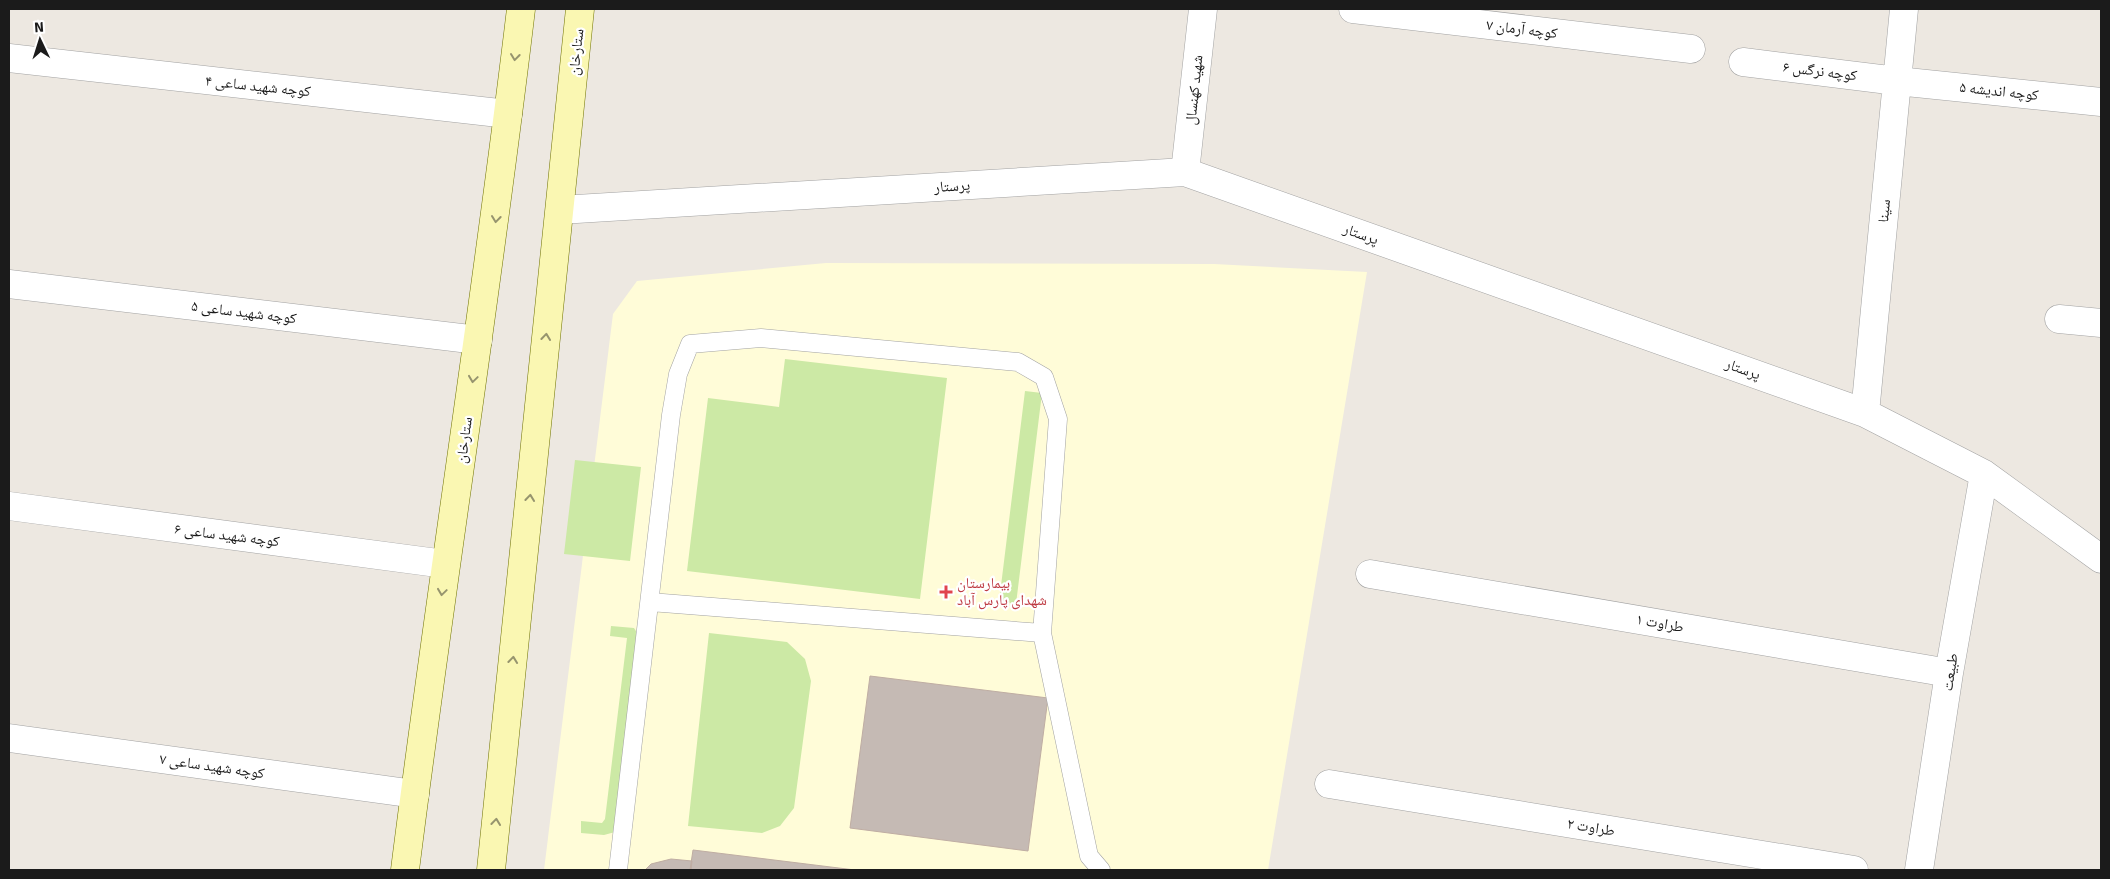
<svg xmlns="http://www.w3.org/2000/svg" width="2110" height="879" viewBox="0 0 2110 879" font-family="Signika,'Noto Naskh Arabic',sans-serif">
  <rect width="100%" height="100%" fill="#ede8e1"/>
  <path fill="#fffcd8" d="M 826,263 L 1214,264 L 1367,272 L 1268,870 L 544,870 L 613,314 L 637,281 Z"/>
  <path fill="#cce9a5" d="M 785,359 L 947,378 L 920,599 L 687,571 L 708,398 L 779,407 Z
    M 1025,391 L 1042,393 L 1016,604 L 999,602 Z
    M 575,460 L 641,467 L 630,561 L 564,554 Z
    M 611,626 L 634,628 L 639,636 L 615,832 L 604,835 L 581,833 L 581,821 L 602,823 L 605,819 L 627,638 L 610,636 Z
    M 709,633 L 787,642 L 805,659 L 811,681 L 794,808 L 780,826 L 762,833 L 688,826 Z"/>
  <path fill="#c5bab4" stroke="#bfada3" d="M 870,676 L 1048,698 L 1028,851 L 850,828 Z
    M 693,850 L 855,870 L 690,870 Z
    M 671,859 L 692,861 L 691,870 L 645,870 L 651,864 Z"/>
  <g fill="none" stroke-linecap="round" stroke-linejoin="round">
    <defs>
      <path id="lane" d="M 650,602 L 1042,633
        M 618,870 L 671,415 L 678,374 L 690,344 L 761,338 L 1018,362 L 1044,377 L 1058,419 L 1042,633 L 1089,856 L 1101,870"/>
      <path id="street" d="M 1353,9 L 1691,49
        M 9,58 L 508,114
        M 1743,62 L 1897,81 L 2101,102
        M 1185,172 L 1203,9
        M 560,210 L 1185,172 L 1865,413 L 1984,474 L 2101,559
        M 9,284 L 478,340
        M 2059,319 L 2101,323
        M 1865,413 L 1904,9
        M 9,506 L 445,564
        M 1370,574 L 1949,673
        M 9,738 L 415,794
        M 1329,784 L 1854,870
        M 1919,870 L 1949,673 L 1984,474"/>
      <path id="secondary" d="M 405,870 C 441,583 487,297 521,9
        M 491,870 L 580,9"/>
    </defs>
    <use href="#lane" stroke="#a2a2a2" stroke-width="19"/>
    <use href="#street" stroke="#a2a2a2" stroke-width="29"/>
    <use href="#secondary" stroke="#6f7203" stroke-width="29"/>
    <use href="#lane" stroke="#fff" stroke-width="18"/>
    <use href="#street" stroke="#fff" stroke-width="28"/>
    <use href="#secondary" stroke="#faf7b2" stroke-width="28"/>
  </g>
  <defs><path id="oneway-chevron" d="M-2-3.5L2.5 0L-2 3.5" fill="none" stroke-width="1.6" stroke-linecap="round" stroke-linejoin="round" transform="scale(1.25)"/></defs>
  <g stroke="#96946e">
    <use href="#oneway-chevron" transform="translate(515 57) rotate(97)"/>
    <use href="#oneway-chevron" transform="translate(496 219) rotate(97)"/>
    <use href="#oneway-chevron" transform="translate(546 337) rotate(-84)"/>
    <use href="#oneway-chevron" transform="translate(473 379) rotate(98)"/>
    <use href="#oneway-chevron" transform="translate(530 498) rotate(-84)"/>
    <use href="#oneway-chevron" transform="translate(442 592) rotate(98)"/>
    <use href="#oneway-chevron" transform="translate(513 660) rotate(-84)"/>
    <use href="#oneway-chevron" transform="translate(496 822) rotate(-84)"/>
  </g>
  <path fill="#e0444e" stroke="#fff" stroke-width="2" d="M943.5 584.5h5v5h5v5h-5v5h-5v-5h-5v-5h5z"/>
  <g text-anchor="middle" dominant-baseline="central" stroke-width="4.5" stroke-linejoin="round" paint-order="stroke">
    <g font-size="15" fill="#1b1b1b" stroke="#fff">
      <text transform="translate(1522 29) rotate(7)">کوچه آرمان ۷</text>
      <text transform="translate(576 52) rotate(-84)">ستارخان</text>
      <text transform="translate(1820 71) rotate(7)">کوچه نرگس ۶</text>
      <text transform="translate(258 86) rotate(6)">کوچه شهید ساعی ۴</text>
      <text transform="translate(1194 90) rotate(-84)">شهید کهنسال</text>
      <text transform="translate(1999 91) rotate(6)">کوچه اندیشه ۵</text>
      <text transform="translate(952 186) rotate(-4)">پرستار</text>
      <text transform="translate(1884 211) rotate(-85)">سینا</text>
      <text transform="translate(1361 234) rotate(20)">پرستار</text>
      <text transform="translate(244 312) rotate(7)">کوچه شهید ساعی ۵</text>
      <text transform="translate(1743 369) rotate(20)">پرستار</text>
      <text transform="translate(464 440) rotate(-82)">ستارخان</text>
      <text transform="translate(227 535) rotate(7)">کوچه شهید ساعی ۶</text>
      <text transform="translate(1660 623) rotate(10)">طراوت ۱</text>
      <text transform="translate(1950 672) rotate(-81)">طبیعت</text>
      <text transform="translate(212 766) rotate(8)">کوچه شهید ساعی ۷</text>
      <text transform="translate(1591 827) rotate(9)">طراوت ۲</text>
    </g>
    <g font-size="15" fill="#be3a42" stroke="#fff" text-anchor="start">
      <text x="957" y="583">بیمارستان<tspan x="957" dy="17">شهدای پارس آباد</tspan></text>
    </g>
  </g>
  <rect width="2110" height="879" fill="none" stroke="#1b1b1b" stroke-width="20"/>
  <g transform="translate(40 40) rotate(356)" stroke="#ffffff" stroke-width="4" paint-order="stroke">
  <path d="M0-4L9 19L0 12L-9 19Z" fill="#1b1b1b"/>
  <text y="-8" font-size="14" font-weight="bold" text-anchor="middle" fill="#1b1b1b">N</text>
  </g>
</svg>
